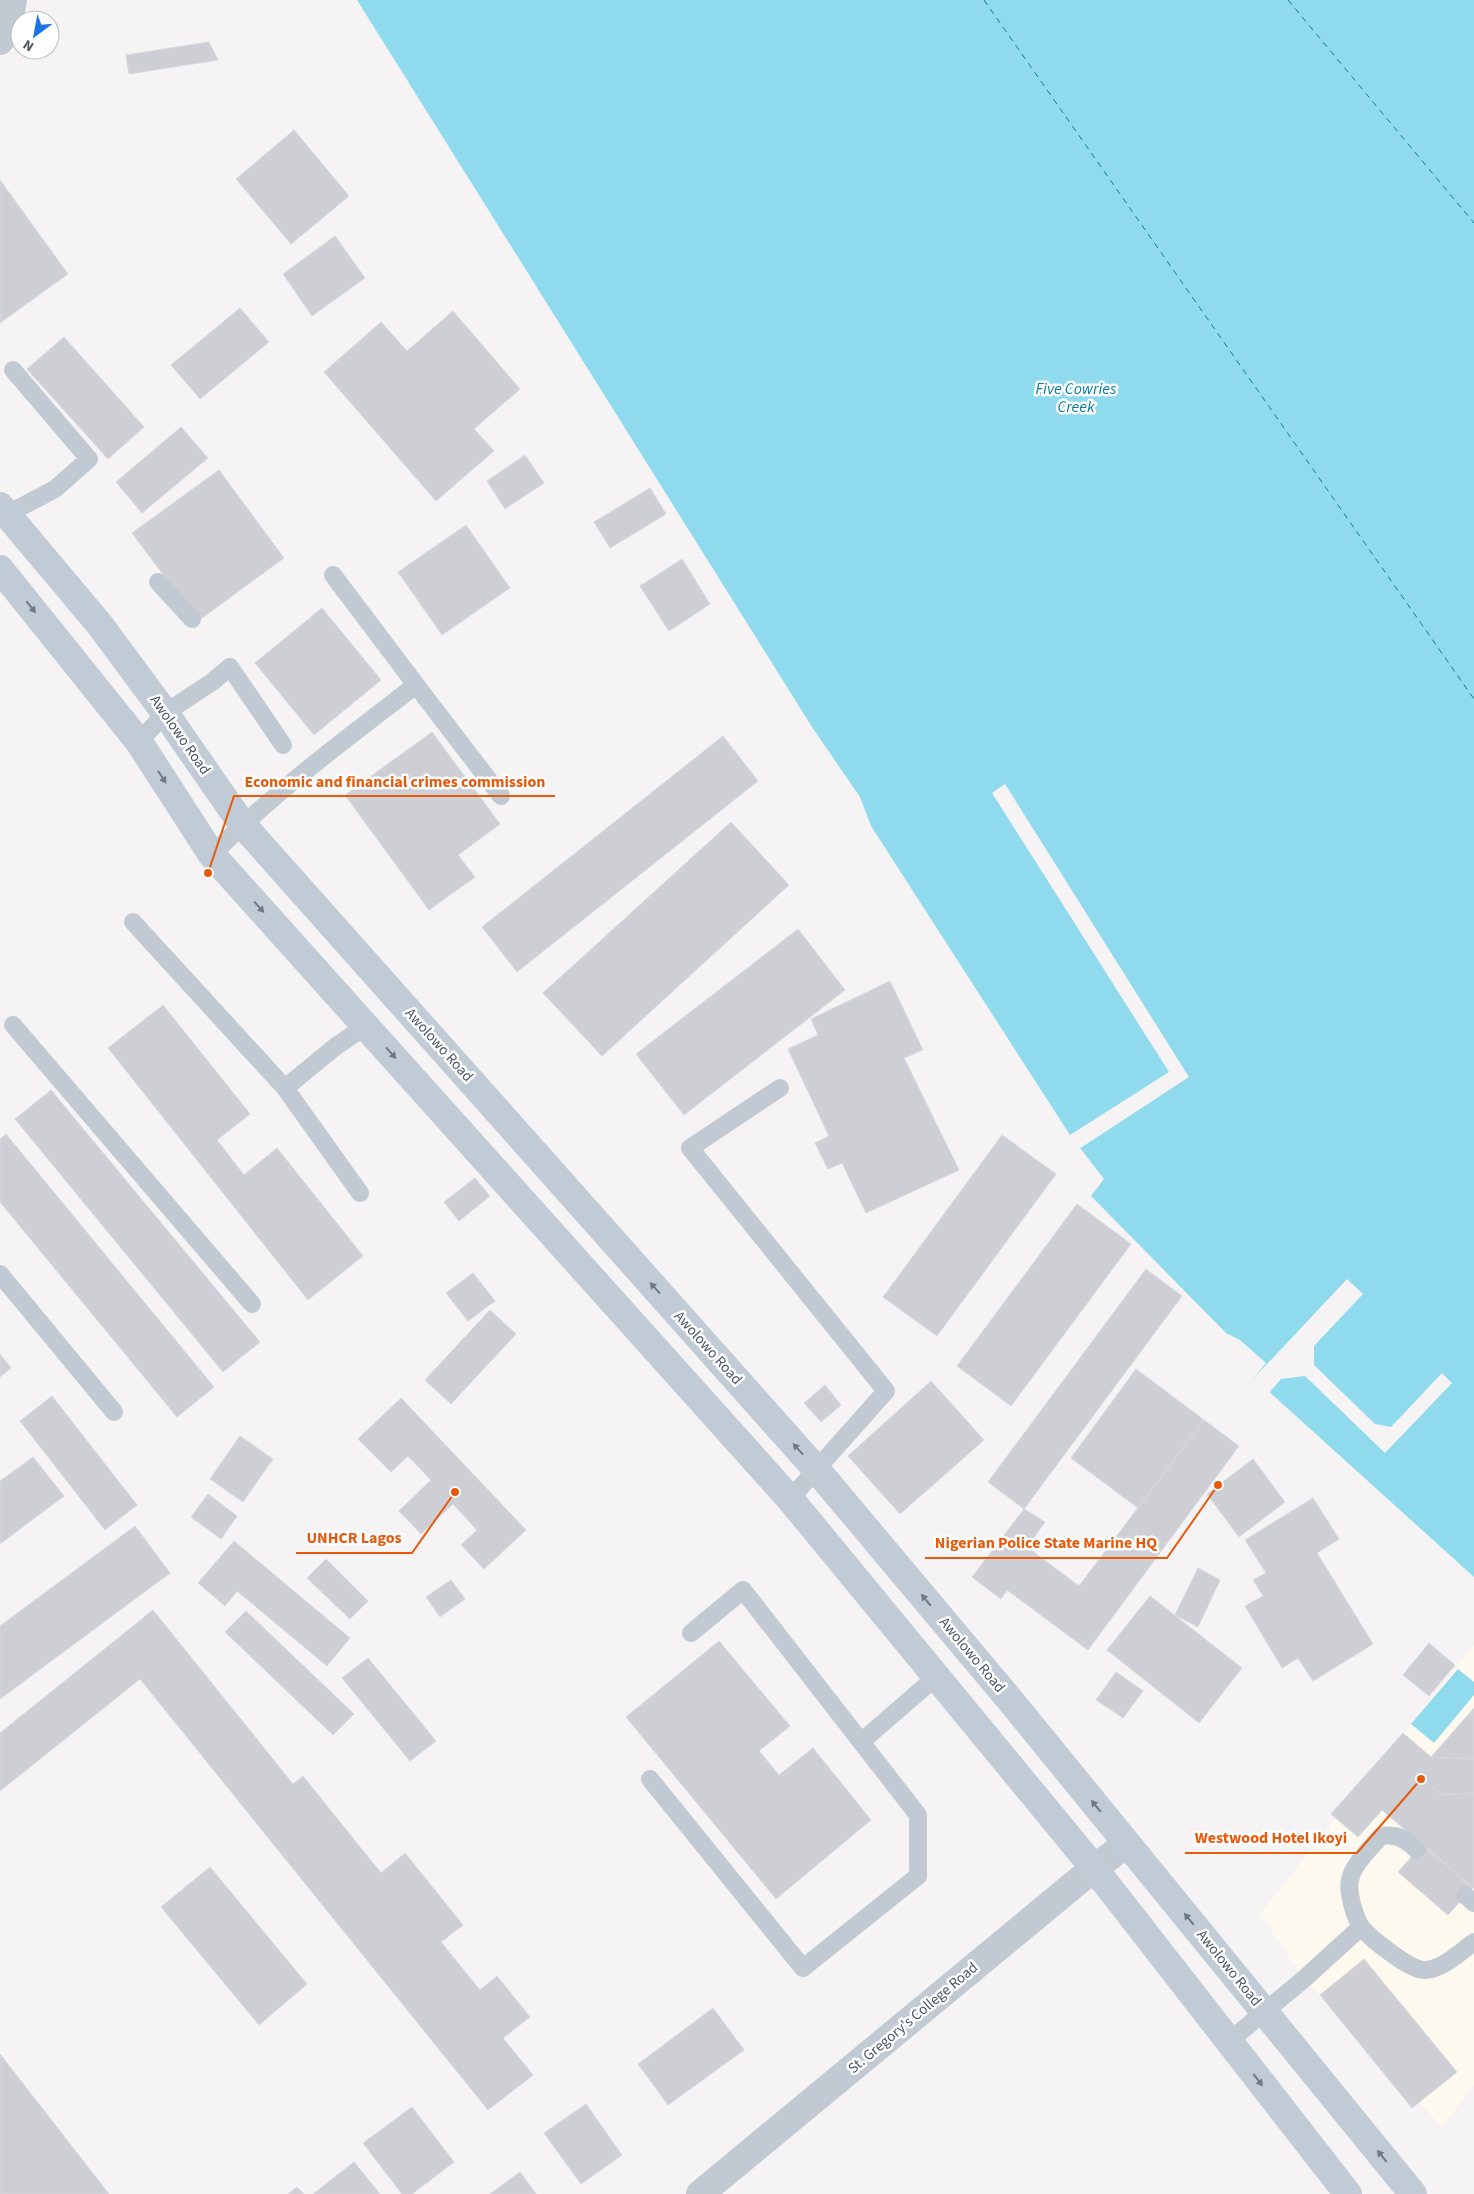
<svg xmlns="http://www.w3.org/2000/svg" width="1474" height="2194" viewBox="0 0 1474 2194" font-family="'Source Sans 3',sans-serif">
  <rect width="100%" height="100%" fill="#f5f3f3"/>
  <path fill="#fdf9ef" d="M 1474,1645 L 1474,2085 L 1442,2127 L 1304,1979 L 1260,1914 Z"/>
  <path fill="#90daee" d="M 357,0 L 1474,0 L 1474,1577 L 1254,1378 L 1266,1363 L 1240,1340 L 1226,1333 L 1091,1196 L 1104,1179 L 1070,1135 L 871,826 L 860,797 L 812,727 Z
    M 1458,1669 L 1474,1682 L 1474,1695 L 1434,1743 L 1411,1724 Z"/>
  <path fill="#f5f3f3" d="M 1005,784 L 1189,1077 L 1079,1149 L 1070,1135 L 1169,1072 L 992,793 Z
    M 1347,1279 L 1363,1294 L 1314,1346 L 1314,1365 L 1375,1424 L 1391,1427 L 1442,1373 L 1452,1383 L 1385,1453 L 1305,1376 L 1281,1379 L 1269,1393 L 1254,1378 Z"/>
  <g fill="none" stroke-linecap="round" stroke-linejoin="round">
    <path stroke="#0c7c9b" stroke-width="1" stroke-dasharray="6 5" stroke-linecap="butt" d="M 984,0 L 1474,699
      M 1288,0 L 1474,223"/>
  </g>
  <path fill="#cdcfd5" stroke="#d7d9de" d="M 209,42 L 218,60 L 129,74 L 126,55 Z
    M 294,130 L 349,196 L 291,244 L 236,179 Z
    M 0,180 L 68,274 L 0,323 Z
    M 335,236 L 365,278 L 312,316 L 283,274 Z
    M 240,308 L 269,342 L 200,399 L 171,365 Z
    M 453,311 L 520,389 L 474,429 L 494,451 L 436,501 L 324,372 L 381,322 L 407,351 Z
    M 64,337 L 144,427 L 108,459 L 27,369 Z
    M 181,427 L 208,458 L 142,513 L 116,482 Z
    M 525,455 L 544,483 L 505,509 L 487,481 Z
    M 219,470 L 284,558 L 198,621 L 132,533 Z
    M 650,488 L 666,514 L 610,548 L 594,522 Z
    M 466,525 L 510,588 L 442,635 L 398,572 Z
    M 682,559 L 710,604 L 669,631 L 640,586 Z
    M 322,608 L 381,680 L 314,735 L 255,663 Z
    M 432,732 L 500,824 L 458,855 L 475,877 L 429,910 L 345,795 Z
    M 723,736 L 758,781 L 517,972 L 482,927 Z
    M 731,822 L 789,885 L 602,1056 L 543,993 Z
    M 798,929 L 845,990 L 684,1115 L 636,1054 Z
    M 890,981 L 923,1050 L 904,1058 L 959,1170 L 866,1213 L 842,1163 L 828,1169 L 815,1143 L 829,1136 L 788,1049 L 818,1035 L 811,1019 Z
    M 163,1005 L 250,1114 L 217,1140 L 244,1175 L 277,1148 L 363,1256 L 308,1300 L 108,1048 Z
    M 51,1090 L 260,1342 L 223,1372 L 15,1119 Z
    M 6,1134 L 214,1387 L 177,1417 L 0,1202 L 0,1139 Z
    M 1002,1135 L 1056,1174 L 937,1336 L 883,1297 Z
    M 475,1178 L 490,1196 L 459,1221 L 444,1202 Z
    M 1077,1204 L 1131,1244 L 1011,1406 L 957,1366 Z
    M 1146,1269 L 1182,1296 L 1024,1509 L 988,1482 Z
    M 473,1273 L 495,1301 L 468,1321 L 446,1293 Z
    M 490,1310 L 516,1334 L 451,1404 L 425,1380 Z
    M 0,1354 L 11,1368 L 0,1377 Z
    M 1136,1369 L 1204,1420 L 1138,1508 L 1071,1458 Z
    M 931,1381 L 984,1440 L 900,1514 L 848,1456 Z
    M 825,1385 L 841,1405 L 821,1422 L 804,1403 Z
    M 52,1396 L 137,1505 L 105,1530 L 20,1421 Z
    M 401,1398 L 526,1530 L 484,1569 L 461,1545 L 477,1530 L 453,1504 L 421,1534 L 399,1511 L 431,1480 L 408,1456 L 391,1472 L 358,1439 Z
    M 1204,1420 L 1239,1446 L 1088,1650 L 1007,1590 L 1001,1599 L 972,1577 L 1024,1509 L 1045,1522 L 1027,1547 L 1079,1586 Z
    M 240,1436 L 273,1459 L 243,1502 L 210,1479 Z
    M 33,1457 L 64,1496 L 0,1544 L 0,1481 Z
    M 1253,1459 L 1285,1502 L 1239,1537 L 1207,1494 Z
    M 208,1494 L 237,1516 L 221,1539 L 191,1517 Z
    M 1313,1498 L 1339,1539 L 1317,1553 L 1373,1644 L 1313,1681 L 1298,1658 L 1282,1668 L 1245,1606 L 1263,1596 L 1253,1580 L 1266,1573 L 1245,1540 Z
    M 135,1526 L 170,1573 L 0,1699 L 0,1626 Z
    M 234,1541 L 350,1638 L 327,1666 L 237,1591 L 225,1606 L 198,1583 Z
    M 326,1559 L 368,1601 L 350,1619 L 307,1578 Z
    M 1198,1568 L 1220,1580 L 1198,1627 L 1175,1615 Z
    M 451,1580 L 465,1599 L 440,1617 L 426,1597 Z
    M 1150,1596 L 1242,1668 L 1199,1723 L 1107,1650 Z
    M 153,1610 L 293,1784 L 303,1776 L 381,1873 L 405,1853 L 463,1925 L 441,1942 L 480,1990 L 497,1976 L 530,2017 L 503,2038 L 533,2075 L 488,2110 L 140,1679 L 0,1791 L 0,1733 Z
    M 246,1611 L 354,1714 L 333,1735 L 225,1632 Z
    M 719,1641 L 790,1726 L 759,1751 L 779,1775 L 813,1748 L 871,1820 L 776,1899 L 626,1717 Z
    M 1429,1643 L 1455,1665 L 1429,1696 L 1403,1675 Z
    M 368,1658 L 436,1741 L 410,1761 L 342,1678 Z
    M 1116,1672 L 1143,1691 L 1123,1718 L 1096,1700 Z
    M 1474,1708 L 1474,1889 L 1382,1810 L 1358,1837 L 1331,1814 L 1403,1733 L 1431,1757 Z
    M 1431,1757 L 1474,1759 L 1474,1793 L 1442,1795 L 1416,1773 Z
    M 1423,1844 L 1472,1888 L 1448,1915 L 1398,1872 Z
    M 210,1867 L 307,1984 L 259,2025 L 161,1907 Z
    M 1364,1959 L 1457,2072 L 1412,2108 L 1320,1995 Z
    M 713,2008 L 744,2050 L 668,2105 L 638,2064 Z
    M 0,2054 L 109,2194 L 0,2194 Z
    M 586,2104 L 622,2155 L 581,2184 L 544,2133 Z
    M 412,2107 L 454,2162 L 412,2194 L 402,2194 L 363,2143 Z
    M 354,2162 L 380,2194 L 313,2194 Z
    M 520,2172 L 536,2194 L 490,2194 Z
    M 297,2187 L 304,2194 L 288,2194 Z"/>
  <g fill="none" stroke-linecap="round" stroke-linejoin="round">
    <path stroke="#c1cad2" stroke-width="18" d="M 0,518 L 55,489 L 89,459 L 13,370
      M 158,582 L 192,619
      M 416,685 L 501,796
      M 139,742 L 165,713 L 212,682 L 230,667 L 283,745
      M 212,855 C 275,791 346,739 416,685 L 333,575
      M 133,922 L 285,1088 L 360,1193
      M 13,1025 L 252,1304
      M 285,1088 L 335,1047 L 366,1026
      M 780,1088 L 690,1148 L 886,1391 L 790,1499
      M 0,1274 L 114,1412
      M 861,1742 L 936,1677
      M 650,1779 L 803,1968 L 918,1876 L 918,1815 L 743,1590 L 691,1633
      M 1417,1850 C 1405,1839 1398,1834 1381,1836 C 1370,1849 1353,1864 1350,1880 C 1347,1891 1355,1919 1362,1928 C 1371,1939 1410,1970 1424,1970 C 1442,1970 1460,1952 1474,1942
      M 1465,1895 L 1474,1903
      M 1228,2042 L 1304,1979 L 1361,1927"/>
    <path stroke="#c1cad2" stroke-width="28" d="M 0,41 L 9,22 L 13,0"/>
    <path stroke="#c1cad2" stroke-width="28" d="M 700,2194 L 1094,1868 L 1127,1844"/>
    <path stroke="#c1cbd6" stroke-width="28" d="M 0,506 L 100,625 L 165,713 L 242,824 L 816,1469 L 1010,1700 L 1413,2194
      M 0,569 L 139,742 L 212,855 L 790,1499 L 1094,1868 L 1348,2194"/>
  </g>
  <defs><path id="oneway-solid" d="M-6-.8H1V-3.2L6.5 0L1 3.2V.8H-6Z" transform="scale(1.25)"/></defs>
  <g fill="#6e7984">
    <use href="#oneway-solid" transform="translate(31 607) rotate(51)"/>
    <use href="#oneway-solid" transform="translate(162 777) rotate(57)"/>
    <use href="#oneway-solid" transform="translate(259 907) rotate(48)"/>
    <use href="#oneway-solid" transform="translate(391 1053) rotate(48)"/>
    <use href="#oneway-solid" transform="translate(655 1288) rotate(-132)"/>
    <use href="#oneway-solid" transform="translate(798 1449) rotate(-132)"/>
    <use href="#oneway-solid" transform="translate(926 1600) rotate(-130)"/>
    <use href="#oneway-solid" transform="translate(1096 1806) rotate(-129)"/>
    <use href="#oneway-solid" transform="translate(1189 1919) rotate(-129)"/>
    <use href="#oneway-solid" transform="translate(1258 2080) rotate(52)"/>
    <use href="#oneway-solid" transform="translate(1382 2156) rotate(-129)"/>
  </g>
  <g text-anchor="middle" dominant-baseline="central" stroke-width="5" stroke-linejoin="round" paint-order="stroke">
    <g font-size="15" fill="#4a5661" stroke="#fff">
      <text transform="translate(180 735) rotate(55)">Awolowo Road</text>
      <text transform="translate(439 1045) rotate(48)">Awolowo Road</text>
      <text transform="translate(708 1348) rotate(48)">Awolowo Road</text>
      <text transform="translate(972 1655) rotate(50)">Awolowo Road</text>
      <text transform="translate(1229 1968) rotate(51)">Awolowo Road</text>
      <text transform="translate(913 2018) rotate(-40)">St. Gregory's College Road</text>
    </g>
    <g font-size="16" font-style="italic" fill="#0c7c9b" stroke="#fff">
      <text x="1076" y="389">Five Cowries<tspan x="1076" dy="18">Creek</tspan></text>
    </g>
  </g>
  <path fill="none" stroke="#e8590c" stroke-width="2" d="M208 873L234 796H555M455 1492L412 1553H296M1218 1485L1167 1558H925M1421 1779L1357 1853H1185"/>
  <g fill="#e8590c" stroke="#fff" stroke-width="2">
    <circle cx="208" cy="873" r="5"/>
    <circle cx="455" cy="1492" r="5"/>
    <circle cx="1218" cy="1485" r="5"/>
    <circle cx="1421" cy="1779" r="5"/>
  </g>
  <g font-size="16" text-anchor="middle" font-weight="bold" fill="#e8590c" stroke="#fff" stroke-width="5" stroke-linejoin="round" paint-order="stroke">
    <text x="395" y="787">Economic and financial crimes commission</text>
    <text x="354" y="1543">UNHCR Lagos</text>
    <text x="1046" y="1548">Nigerian Police State Marine HQ</text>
    <text x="1271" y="1843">Westwood Hotel Ikoyi</text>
  </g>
  <g transform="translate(35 35) rotate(212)"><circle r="24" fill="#ffffff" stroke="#b7bbc0"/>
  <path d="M0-4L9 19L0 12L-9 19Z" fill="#1a73e8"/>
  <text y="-8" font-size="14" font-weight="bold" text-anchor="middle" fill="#4a5661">N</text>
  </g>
</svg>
